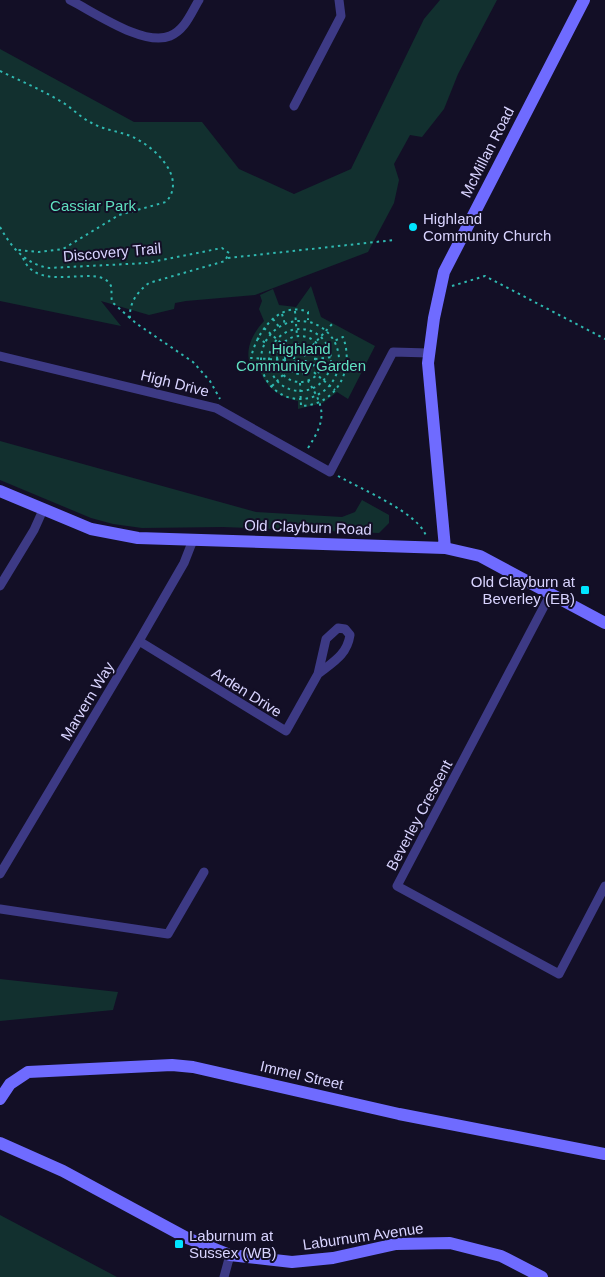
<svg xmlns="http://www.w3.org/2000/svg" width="605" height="1277" viewBox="0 0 605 1277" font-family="Helvetica,sans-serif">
  <rect width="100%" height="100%" fill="#130f26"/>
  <path fill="#12302f" d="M 440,0 L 497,0 L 458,74 L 444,109 L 422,137 L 410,135 L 394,164 L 399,180 L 394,203 L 368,252 L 255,295 L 186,301 L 175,303 L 174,309 L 149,315 L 101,301 L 121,326 L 0,301 L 0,49 L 134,122 L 202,122 L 239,169 L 294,194 L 351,169 L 424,19 Z
    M 311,286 L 321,317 L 375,346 L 348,399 L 337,392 L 323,403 L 298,409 L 298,401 C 275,396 263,384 257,362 L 249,361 C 246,346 254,332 264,321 L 259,309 L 262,301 L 260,295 L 273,289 L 279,305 L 296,307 Z
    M 0,441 L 256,512 L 342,517 L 355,512 L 362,500 L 389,515 L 389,523 L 379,533 L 223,527 L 142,528 L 113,524 L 91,518 L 0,480 Z
    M 0,979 L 118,992 L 113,1010 L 0,1021 Z
    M 0,1215 L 117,1277 L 0,1277 Z"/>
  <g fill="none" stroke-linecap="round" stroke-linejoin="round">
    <path stroke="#2fb8b0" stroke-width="2" stroke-dasharray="2.5 4" stroke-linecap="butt" d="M 0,71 C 21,81 42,90 62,102 C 72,108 80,117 90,122 C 103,130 119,131 133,137 C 156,148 187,178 166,202 L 119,215 L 63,249 L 39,252 L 18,250
      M 0,227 C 11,247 25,264 49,268 L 147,263 L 222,248 L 229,253 L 225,261 L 149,283 C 137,292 129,303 130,318 L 137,324 L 193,362 L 210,381 L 220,399
      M 23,258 C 38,296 100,261 111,286 C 112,290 111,297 112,302 L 130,318
      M 228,258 L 394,240
      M 452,286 L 485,276 L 605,339
      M 295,311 L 297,336
      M 282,314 L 285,324
      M 273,319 L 279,327
      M261 360a39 39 0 1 1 78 0a39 39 0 1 1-78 0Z
      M 264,328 L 295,355
      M269 360a31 31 0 1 1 62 0a31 31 0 1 1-62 0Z
      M277 359a23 23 0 1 1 46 0a23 23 0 1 1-46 0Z
      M 257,338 L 266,343
      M285 359a15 15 0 1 1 30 0a15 15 0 1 1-30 0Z
      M294 359a6 6 0 1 1 12 0a6 6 0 1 1-12 0Z
      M 304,355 L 333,323
      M 315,359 L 332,357
      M 285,360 L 251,358 C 256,333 279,300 308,312 L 308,320
      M 304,364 L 335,390
      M 300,383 L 301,406 C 337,405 355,369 343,337 L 334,341
      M 272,386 L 295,363
      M 308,448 C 326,420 326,409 308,381
      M 338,476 C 359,488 419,513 426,536
      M 585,590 L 587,586"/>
    <path stroke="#3d3a85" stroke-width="9" d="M 70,0 C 94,12 144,47 170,36 C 185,30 191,13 199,0
      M 294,106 L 341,16 L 339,0
      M 0,356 L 216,408 L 330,472 L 393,352 L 429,353
      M 0,586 L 34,530 L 43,510
      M 551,593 L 397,886 L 559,974 L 605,886
      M 139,641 L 286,731 L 318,674 L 326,639 L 338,628 L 345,629 L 350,635 C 347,655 333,662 318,674
      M 0,874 L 139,641 L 184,563 L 193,540
      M 0,909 L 168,934 L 204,872
      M 224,1277 L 230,1255"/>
    <path stroke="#6f6bff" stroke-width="12" d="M 0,491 L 91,529 L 138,538 L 445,548 L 480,556 L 605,623
      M 445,548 L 428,363 L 434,318 L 444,272 L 584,0
      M 0,1099 L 10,1084 L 28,1072 L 172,1065 L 193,1067 L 399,1114 L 605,1154
      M 0,1143 L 63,1171 L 187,1238 L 230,1255 L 292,1262 L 333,1258 L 396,1244 L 450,1243 L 501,1256 L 542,1277"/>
  </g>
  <g fill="#00e5ff" stroke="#130f26" stroke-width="2">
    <circle cx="413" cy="227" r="5"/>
    <rect x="580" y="585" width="10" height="10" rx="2.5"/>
    <rect x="174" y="1239" width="10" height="10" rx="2.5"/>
  </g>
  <g text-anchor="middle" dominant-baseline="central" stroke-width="4" stroke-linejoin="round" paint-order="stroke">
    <g font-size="15" fill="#d9d4ff" stroke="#130f26">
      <text transform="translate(487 152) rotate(-63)">McMillan Road</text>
      <text transform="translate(112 252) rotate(-5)">Discovery Trail</text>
      <text transform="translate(175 383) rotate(14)">High Drive</text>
      <text transform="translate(308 527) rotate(2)">Old Clayburn Road</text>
      <text transform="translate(247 692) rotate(32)">Arden Drive</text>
      <text transform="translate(87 701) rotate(-59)">Marvern Way</text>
      <text transform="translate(419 815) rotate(-62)">Beverley Crescent</text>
      <text transform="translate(302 1075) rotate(13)">Immel Street</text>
      <text transform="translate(363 1236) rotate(-8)">Laburnum Avenue</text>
    </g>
    <g font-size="15" fill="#5fe0c0" stroke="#130f26">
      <text x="93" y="205">Cassiar Park</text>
      <text x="301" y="348">Highland<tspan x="301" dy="17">Community Garden</tspan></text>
    </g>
    <g font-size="15" fill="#d9d4ff" stroke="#130f26" text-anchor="start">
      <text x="423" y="218">Highland<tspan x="423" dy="17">Community Church</tspan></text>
      <text x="575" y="581" text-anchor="end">Old Clayburn at<tspan x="575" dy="17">Beverley (EB)</tspan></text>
      <text x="189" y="1235">Laburnum at<tspan x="189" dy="17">Sussex (WB)</tspan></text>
    </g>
  </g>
</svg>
